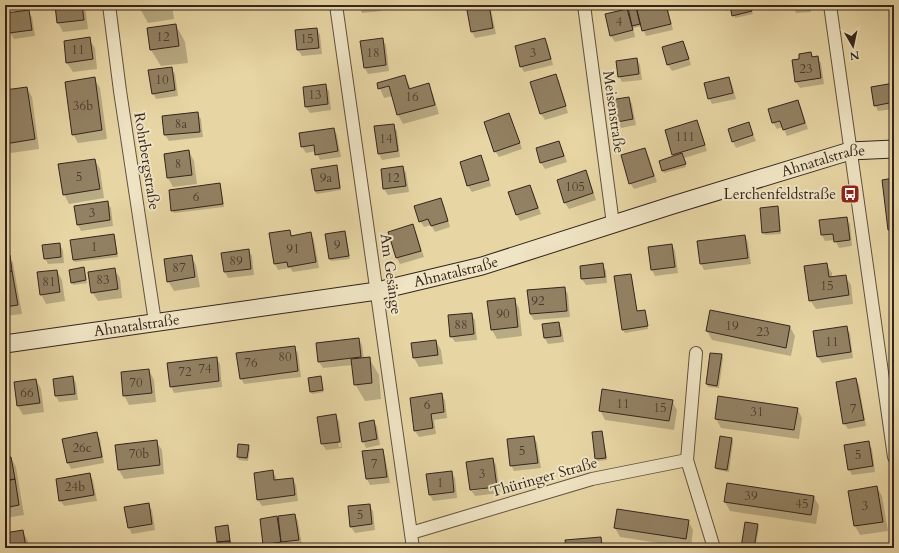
<svg xmlns="http://www.w3.org/2000/svg" width="899" height="553" viewBox="0 0 899 553" font-family="Cardo,serif">
  <rect width="100%" height="100%" fill="#e7d5a4"/>
  <filter id="stains"><feTurbulence type="fractalNoise" baseFrequency=".005" numOctaves="4"/><feColorMatrix values="0 0 0 0 .2 0 0 0 0 .09 0 0 0 0 .02 0 0 0 .5 -.17"/></filter>
  <radialGradient id="worn" r=".72"><stop offset=".6" stop-color="#630" stop-opacity="0"/><stop offset="1" stop-color="#630" stop-opacity=".3"/></radialGradient>
  <path fill="#0003" fill-rule="evenodd" d="M 56,5 L 85,5 L 88,29 L 63,32 L 58,23 Z
    M 138,5 L 172,5 L 174,19 L 148,23 Z
    M 358,5 L 380,5 L 381,11 L 362,13 Z
    M 467,5 L 490,5 L 496,34 L 475,38 L 472,32 Z
    M 646,5 L 667,5 L 673,30 L 646,36 L 642,26 L 633,28 L 635,37 L 615,42 L 611,36 L 606,15 L 627,10 L 631,17 L 629,9 Z
    M 723,5 L 750,5 L 753,14 L 735,18 L 732,9 L 727,11 Z
    M 793,5 L 810,5 L 811,12 L 796,13 Z
    M 28,11 L 32,17 L 35,36 L 14,39 L 10,33 L 7,14 Z
    M 176,25 L 185,42 L 188,63 L 161,66 L 151,50 Z
    M 317,29 L 320,35 L 322,54 L 302,56 L 298,50 Z
    M 89,39 L 95,48 L 97,69 L 73,72 L 67,63 Z
    M 382,39 L 386,45 L 389,71 L 368,74 L 365,68 L 361,42 Z
    M 545,39 L 548,45 L 553,65 L 524,72 L 521,66 Z
    M 683,42 L 686,48 L 691,65 L 672,71 L 668,65 L 663,48 Z
    M 811,53 L 813,57 L 817,57 L 821,63 L 824,84 L 800,88 L 796,82 L 793,61 L 800,59 Z
    M 637,59 L 640,65 L 642,80 L 622,82 L 619,76 Z
    M 171,68 L 175,74 L 178,96 L 156,99 L 153,93 Z
    M 555,75 L 559,81 L 568,113 L 545,120 L 541,114 L 531,83 Z
    M 405,76 L 411,89 L 428,85 L 433,94 L 439,114 L 403,124 L 398,115 L 393,96 L 384,98 L 378,84 Z
    M 94,78 L 100,88 L 107,139 L 78,143 L 73,134 Z
    M 729,78 L 732,84 L 736,99 L 712,104 L 709,98 Z
    M 894,84 L 894,109 L 878,111 L 875,105 Z
    M 325,85 L 329,91 L 331,110 L 310,113 L 306,107 L 304,88 Z
    M 27,88 L 32,97 L 39,149 L 11,153 L 6,143 L 5,139 L 5,91 Z
    M 629,98 L 632,104 L 636,125 L 621,128 L 614,114 Z
    M 798,101 L 801,107 L 808,129 L 787,136 L 783,127 L 777,129 L 773,123 Z
    M 197,113 L 201,119 L 203,137 L 169,141 L 165,135 L 164,116 Z
    M 509,114 L 512,120 L 522,149 L 499,157 L 495,151 Z
    M 697,122 L 700,128 L 707,151 L 684,158 L 686,167 L 664,173 L 663,171 L 674,157 L 673,154 Z
    M 748,123 L 756,141 L 736,148 L 733,142 Z
    M 393,125 L 397,131 L 400,157 L 382,160 L 379,154 Z
    M 334,129 L 337,135 L 341,157 L 320,160 L 316,151 L 306,153 L 302,147 Z
    M 559,142 L 562,148 L 567,162 L 545,169 L 541,163 Z
    M 645,149 L 648,155 L 657,182 L 634,189 L 630,183 Z
    M 189,151 L 194,161 L 197,184 L 173,187 L 168,178 Z
    M 481,157 L 484,163 L 491,186 L 472,192 L 468,186 L 461,163 Z
    M 95,160 L 100,169 L 104,198 L 69,204 L 64,194 Z
    M 336,166 L 338,169 L 341,190 L 317,194 L 315,191 L 313,170 Z
    M 403,167 L 406,173 L 409,192 L 388,195 L 384,189 Z
    M 586,172 L 589,178 L 596,200 L 569,209 L 565,203 Z
    M 894,179 L 894,239 L 889,230 Z
    M 220,184 L 221,187 L 224,207 L 174,213 L 172,210 Z
    M 530,186 L 533,192 L 541,214 L 520,221 L 517,215 Z
    M 440,199 L 444,205 L 450,227 L 435,232 L 431,225 L 424,227 L 420,221 Z
    M 107,202 L 111,208 L 113,226 L 81,231 L 78,225 Z
    M 777,207 L 779,210 L 781,234 L 765,235 L 763,232 Z
    M 846,218 L 850,224 L 852,246 L 839,248 L 835,240 L 825,241 L 822,235 Z
    M 412,226 L 416,232 L 424,257 L 400,264 L 397,258 L 389,232 Z
    M 289,231 L 293,237 L 311,233 L 314,240 L 319,268 L 293,272 L 290,268 L 278,270 L 275,264 L 270,234 Z
    M 345,232 L 346,235 L 350,259 L 331,261 L 330,259 Z
    M 114,235 L 115,238 L 118,257 L 75,262 L 74,260 Z
    M 745,236 L 748,242 L 751,264 L 704,270 L 701,264 Z
    M 59,244 L 63,250 L 64,263 L 48,264 L 45,258 Z
    M 672,245 L 675,251 L 678,273 L 655,276 L 652,270 Z
    M 248,250 L 252,256 L 254,275 L 228,278 L 225,272 Z
    M 191,256 L 196,265 L 200,287 L 174,291 L 168,281 Z
    M 5,257 L 9,257 L 13,263 L 22,314 L 5,316 Z
    M 602,264 L 606,271 L 607,283 L 586,285 L 582,279 L 581,266 Z
    M 826,264 L 832,273 L 832,278 L 845,276 L 851,285 L 853,304 L 816,309 L 810,300 Z
    M 83,268 L 87,283 L 73,285 L 72,282 Z
    M 114,269 L 120,278 L 122,298 L 98,301 L 92,292 Z
    M 57,271 L 62,280 L 65,301 L 46,304 L 41,294 Z
    M 631,275 L 632,278 L 637,312 L 644,311 L 648,329 L 625,333 L 623,330 L 615,277 Z
    M 564,288 L 568,294 L 570,317 L 534,320 L 530,314 L 529,291 Z
    M 514,299 L 519,308 L 522,336 L 497,339 L 492,330 Z
    M 711,311 L 790,327 L 795,336 L 791,356 L 712,340 L 707,331 Z
    M 471,314 L 475,320 L 477,340 L 455,342 L 451,336 Z
    M 559,323 L 562,330 L 564,342 L 548,344 L 545,338 Z
    M 846,327 L 850,333 L 853,358 L 822,363 L 818,357 L 814,332 Z
    M 359,339 L 362,345 L 364,359 L 369,358 L 379,375 L 381,399 L 365,401 L 355,384 L 353,365 L 323,368 L 319,362 L 317,344 Z
    M 436,341 L 441,350 L 443,364 L 419,367 L 414,358 Z
    M 294,347 L 298,353 L 301,377 L 244,384 L 241,378 Z
    M 711,354 L 722,355 L 723,358 L 719,388 L 708,387 L 707,384 Z
    M 216,358 L 220,364 L 222,387 L 174,393 L 171,386 Z
    M 149,370 L 154,380 L 156,402 L 129,405 L 124,395 Z
    M 73,377 L 76,383 L 78,400 L 59,402 L 56,396 L 54,380 Z
    M 321,377 L 324,392 L 312,394 L 311,391 Z
    M 856,379 L 859,385 L 866,426 L 848,429 L 844,423 Z
    M 36,380 L 41,389 L 44,412 L 23,415 L 18,406 L 15,383 Z
    M 441,394 L 445,400 L 447,418 L 434,420 L 436,434 L 419,437 L 415,431 L 411,398 Z
    M 672,401 L 677,410 L 674,430 L 605,420 L 600,410 Z
    M 797,408 L 802,418 L 799,439 L 721,428 L 716,419 Z
    M 335,415 L 339,421 L 342,448 L 326,450 L 322,444 L 319,418 ZM 335,420 L 337,420 L 341,447 L 339,447 Z
    M 5,417 L 7,431 L 5,431 Z
    M 374,421 L 377,427 L 380,445 L 366,448 L 363,441 Z
    M 602,432 L 603,435 L 607,460 L 597,461 L 596,459 Z
    M 96,433 L 100,439 L 104,463 L 71,469 L 68,463 L 63,439 Z
    M 534,437 L 537,443 L 541,468 L 514,471 L 511,465 Z
    M 732,439 L 733,442 L 729,472 L 717,470 L 716,468 Z
    M 156,441 L 162,450 L 164,474 L 124,479 L 119,470 Z
    M 868,442 L 872,449 L 875,472 L 852,475 L 849,469 Z
    M 239,445 L 248,446 L 250,449 L 248,461 L 239,460 L 238,457 Z
    M 382,450 L 385,456 L 390,483 L 370,485 L 367,479 L 363,452 Z
    M 11,458 L 16,467 L 24,515 L 5,518 L 5,459 Z
    M 493,459 L 496,465 L 499,485 L 472,489 L 472,491 L 499,487 L 500,493 L 475,496 L 471,490 L 467,463 Z
    M 272,471 L 276,477 L 276,481 L 293,479 L 296,485 L 298,501 L 262,506 L 258,500 Z
    M 451,472 L 455,478 L 457,498 L 433,501 L 430,495 Z
    M 89,474 L 93,480 L 97,501 L 64,506 L 60,500 Z
    M 877,487 L 882,496 L 888,531 L 860,535 L 855,526 Z
    M 814,497 L 819,506 L 816,524 L 730,511 L 725,502 Z
    M 148,504 L 152,510 L 155,530 L 132,534 L 129,528 Z
    M 369,505 L 373,511 L 375,530 L 355,533 L 351,527 Z
    M 618,511 L 688,521 L 693,530 L 691,548 L 620,537 L 615,528 Z
    M 295,515 L 298,521 L 302,546 L 287,548 L 266,548 L 264,544 L 261,520 Z
    M 757,525 L 759,528 L 755,548 L 742,548 Z
    M 227,526 L 229,529 L 231,544 L 233,548 L 218,548 Z
    M 23,532 L 28,541 L 29,548 L 5,548 L 5,535 Z
    M 600,538 L 606,548 L 567,548 Z"/>
  <path fill="#928163" stroke="#35251c" d="M 55,5 L 82,5 L 84,20 L 57,23 Z
    M 466,5 L 489,5 L 493,28 L 471,32 Z
    M 642,5 L 666,5 L 671,24 L 642,31 L 636,6 Z
    M 736,5 L 750,5 L 752,11 L 732,16 L 730,6 Z
    M 636,7 L 640,24 L 632,26 L 628,8 Z
    M 627,9 L 633,30 L 610,36 L 605,14 Z
    M 29,10 L 32,30 L 9,33 L 6,13 Z
    M 176,24 L 179,46 L 150,50 L 147,28 Z
    M 317,28 L 319,48 L 297,50 L 295,30 Z
    M 90,37 L 93,59 L 66,63 L 64,41 Z
    M 383,38 L 386,65 L 364,68 L 360,41 Z
    M 545,38 L 551,59 L 520,67 L 515,46 Z
    M 683,41 L 689,59 L 667,65 L 662,47 Z
    M 811,52 L 812,57 L 818,56 L 821,78 L 795,82 L 792,60 L 799,59 L 799,54 Z
    M 637,58 L 639,74 L 618,77 L 616,61 Z
    M 172,67 L 175,90 L 152,94 L 148,70 Z
    M 556,74 L 566,106 L 540,114 L 530,82 Z
    M 405,75 L 409,89 L 429,83 L 435,105 L 397,115 L 389,86 L 378,89 L 377,83 Z
    M 95,77 L 102,130 L 72,135 L 65,82 Z
    M 729,77 L 733,93 L 708,99 L 704,83 Z
    M 894,83 L 894,102 L 874,106 L 871,87 Z
    M 326,84 L 328,104 L 305,107 L 303,87 Z
    M 27,87 L 35,139 L 5,144 L 5,90 Z
    M 629,97 L 633,119 L 617,122 L 616,114 L 613,114 L 610,100 Z
    M 798,100 L 805,123 L 783,130 L 780,121 L 772,123 L 768,109 Z
    M 198,112 L 200,132 L 164,135 L 162,116 Z
    M 509,113 L 520,143 L 494,152 L 484,122 Z
    M 697,120 L 705,145 L 672,155 L 665,130 Z
    M 749,122 L 753,135 L 732,142 L 728,129 Z
    M 394,124 L 398,151 L 378,154 L 374,126 Z
    M 334,128 L 338,151 L 315,155 L 314,145 L 301,147 L 299,133 Z
    M 559,141 L 564,156 L 540,163 L 536,148 Z
    M 645,148 L 654,176 L 629,184 L 621,155 Z
    M 189,150 L 192,175 L 167,178 L 164,154 Z
    M 682,153 L 686,164 L 662,171 L 659,161 Z
    M 481,155 L 489,180 L 467,186 L 460,162 Z
    M 95,159 L 100,189 L 63,195 L 58,164 Z
    M 337,165 L 340,188 L 315,191 L 311,169 Z
    M 403,166 L 406,186 L 383,189 L 381,169 Z
    M 586,170 L 593,193 L 564,203 L 557,180 Z
    M 894,178 L 894,229 L 888,230 L 882,180 Z
    M 220,183 L 223,204 L 171,211 L 169,190 Z
    M 530,185 L 538,208 L 516,215 L 508,192 Z
    M 441,198 L 448,221 L 431,226 L 428,219 L 419,222 L 414,206 Z
    M 108,201 L 110,220 L 77,225 L 74,206 Z
    M 778,206 L 780,231 L 762,233 L 760,208 Z
    M 847,217 L 850,240 L 834,242 L 833,234 L 821,235 L 819,220 Z
    M 413,224 L 421,251 L 396,258 L 388,232 Z
    M 290,230 L 291,236 L 311,232 L 316,262 L 288,267 L 287,262 L 274,264 L 269,233 Z
    M 345,231 L 349,256 L 329,259 L 325,234 Z
    M 114,234 L 117,254 L 73,260 L 70,240 Z
    M 745,235 L 748,258 L 700,264 L 697,241 Z
    M 60,243 L 61,257 L 44,259 L 42,245 Z
    M 672,244 L 675,267 L 651,270 L 648,247 Z
    M 249,249 L 251,269 L 224,272 L 221,253 Z
    M 890,251 L 894,251 L 894,281 Z
    M 10,255 L 12,271 L 5,272 L 5,256 Z
    M 192,255 L 195,277 L 167,282 L 164,259 Z
    M 603,263 L 605,277 L 581,279 L 580,266 Z
    M 827,263 L 829,277 L 846,275 L 849,295 L 809,301 L 804,266 Z
    M 84,267 L 86,280 L 71,283 L 69,270 Z
    M 115,268 L 118,289 L 91,293 L 88,272 Z
    M 57,270 L 60,292 L 40,295 L 37,272 Z
    M 12,271 L 18,305 L 5,307 L 5,272 Z
    M 631,274 L 637,311 L 645,310 L 648,326 L 622,330 L 614,276 Z
    M 565,287 L 567,311 L 530,314 L 527,290 Z
    M 515,298 L 518,327 L 491,330 L 487,301 Z
    M 710,310 L 790,326 L 786,348 L 706,331 Z
    M 472,313 L 474,334 L 450,337 L 448,315 Z
    M 559,322 L 561,336 L 544,338 L 542,324 Z
    M 847,326 L 851,352 L 817,357 L 813,331 Z
    M 359,338 L 361,357 L 318,362 L 316,343 Z
    M 436,340 L 438,355 L 413,358 L 411,343 Z
    M 295,346 L 298,371 L 240,379 L 236,353 Z
    M 710,353 L 722,354 L 717,386 L 706,384 Z
    M 217,357 L 219,381 L 170,387 L 167,363 Z
    M 370,357 L 372,383 L 354,385 L 351,359 Z
    M 149,369 L 152,393 L 123,396 L 121,372 Z
    M 73,376 L 75,394 L 55,396 L 53,379 Z
    M 321,376 L 323,390 L 310,392 L 308,378 Z
    M 856,378 L 864,420 L 843,424 L 836,382 Z
    M 36,379 L 40,403 L 17,406 L 14,382 Z
    M 602,389 L 673,400 L 669,421 L 599,411 Z
    M 442,393 L 444,412 L 431,414 L 433,428 L 414,431 L 410,398 Z
    M 718,396 L 798,408 L 794,430 L 715,419 Z
    M 336,414 L 340,442 L 321,444 L 317,417 Z
    M 374,420 L 377,439 L 362,442 L 359,423 Z
    M 602,431 L 606,458 L 595,459 L 592,432 Z
    M 97,432 L 102,457 L 67,463 L 62,439 Z
    M 534,436 L 538,463 L 510,466 L 507,439 Z
    M 720,436 L 732,438 L 727,470 L 715,468 Z
    M 157,440 L 160,465 L 118,470 L 115,445 Z
    M 869,441 L 873,466 L 848,470 L 844,445 Z
    M 238,444 L 249,445 L 247,458 L 237,457 Z
    M 383,449 L 387,477 L 366,479 L 362,451 Z
    M 11,457 L 15,479 L 5,481 L 5,458 Z
    M 493,458 L 497,487 L 470,490 L 466,462 Z
    M 273,470 L 274,480 L 293,478 L 295,495 L 257,500 L 254,473 Z
    M 452,471 L 454,492 L 429,495 L 426,474 Z
    M 90,473 L 94,495 L 59,501 L 56,479 Z
    M 15,479 L 19,505 L 5,508 L 5,481 Z
    M 727,483 L 814,496 L 811,515 L 724,502 Z
    M 877,486 L 883,522 L 854,526 L 848,491 Z
    M 149,503 L 152,524 L 128,528 L 124,507 Z
    M 370,504 L 372,524 L 350,527 L 348,506 Z
    M 617,509 L 689,520 L 686,539 L 614,528 Z
    M 295,514 L 299,540 L 281,542 L 278,516 Z
    M 277,516 L 281,542 L 263,545 L 260,519 Z
    M 745,522 L 758,524 L 754,548 L 741,548 Z
    M 228,525 L 230,541 L 217,542 L 215,527 Z
    M 23,530 L 26,548 L 5,548 L 5,533 Z
    M 601,537 L 602,548 L 566,548 L 565,540 Z
    M 230,541 L 231,548 L 217,548 L 217,542 Z"/>
  <g fill="none" stroke-linecap="round" stroke-linejoin="round">
    <defs>
      <path id="street" d="M 109,5 L 120,91 L 155,322
        M 336,5 L 413,548
        M 584,5 L 613,224
        M 830,5 L 894,457
        M 687,460 L 696,353
        M 411,533 L 592,479 L 687,460 L 714,548"/>
      <g id="secondary">
        <path id="s1" d="M 5,344 L 377,291 L 482,266 L 673,205 L 850,151 L 894,149"/>
      </g>
    </defs>
    <use href="#street" stroke="#62513e" stroke-width="14"/>
    <use href="#secondary" stroke="#35251c" stroke-width="19"/>
    <use href="#street" stroke="#efe4c4" stroke-width="12"/>
    <use href="#secondary" stroke="#efe4c4" stroke-width="17"/>
  </g>
  <defs>
    <symbol id="bus-square" viewBox="-11 -11 22 22"><rect x="-9" y="-9" width="18" height="18" rx="4" fill="#8f2418" stroke="#efe4c4"/><path d="M-5-6H5V4H4V6H2V4H-2V6H-4V4H-5ZM-3.5-4V0h7V-4ZM-3.5 1.2v1.5H-2V1.2ZM2 1.2v1.5H3.5V1.2Z" fill="#fff"/></symbol>
  </defs>
  <g fill-rule="evenodd">
    <use href="#bus-square" x="839" y="183" width="22" height="22"/>
  </g>
  <g text-anchor="middle" dominant-baseline="central" stroke-width="4" stroke-linejoin="round" paint-order="stroke">
    <g font-size="13" fill="#4c3c2e">
      <text x="619" y="22">4</text>
      <text x="163" y="37">12</text>
      <text x="307" y="39">15</text>
      <text x="78" y="50">11</text>
      <text x="373" y="53">18</text>
      <text x="533" y="53">3</text>
      <text x="806" y="69">23</text>
      <text x="162" y="80">10</text>
      <text x="315" y="95">13</text>
      <text x="412" y="97">16</text>
      <text x="83" y="106">36b</text>
      <text x="181" y="124">8a</text>
      <text x="685" y="137">111</text>
      <text x="386" y="139">14</text>
      <text x="178" y="164">8</text>
      <text x="79" y="177">5</text>
      <text x="326" y="178">9a</text>
      <text x="393" y="178">12</text>
      <text x="575" y="187">105</text>
      <text x="196" y="197">6</text>
      <text x="92" y="213">3</text>
      <text x="337" y="245">9</text>
      <text x="94" y="247">1</text>
      <text x="293" y="249">91</text>
      <text x="236" y="261">89</text>
      <text x="179" y="268">87</text>
      <text x="103" y="280">83</text>
      <text x="49" y="282">81</text>
      <text x="827" y="286">15</text>
      <text x="538" y="301">92</text>
      <text x="503" y="314">90</text>
      <text x="461" y="325">88</text>
      <text x="732" y="326">19</text>
      <text x="763" y="332">23</text>
      <text x="832" y="342">11</text>
      <text x="285" y="357">80</text>
      <text x="251" y="363">76</text>
      <text x="205" y="369">74</text>
      <text x="185" y="372">72</text>
      <text x="136" y="383">70</text>
      <text x="27" y="393">66</text>
      <text x="623" y="404">11</text>
      <text x="427" y="405">6</text>
      <text x="660" y="408">15</text>
      <text x="853" y="409">7</text>
      <text x="757" y="412">31</text>
      <text x="82" y="448">26c</text>
      <text x="522" y="451">5</text>
      <text x="139" y="454">70b</text>
      <text x="858" y="455">5</text>
      <text x="374" y="464">7</text>
      <text x="482" y="474">3</text>
      <text x="440" y="483">1</text>
      <text x="75" y="487">24b</text>
      <text x="751" y="496">39</text>
      <text x="802" y="504">45</text>
      <text x="865" y="506">3</text>
      <text x="360" y="515">5</text>
    </g>
    <g font-size="15" fill="#35251c" stroke="#efe4c4">
      <text transform="translate(614 112) rotate(82)">Meisenstraße</text>
      <text transform="translate(147 161) rotate(81)">Rohrbergstraße</text>
      <text stroke="none"><textPath href="#s1" startOffset="841">Ahnatalstraße</textPath></text>
      <text stroke="none"><textPath href="#s1" startOffset="457">Ahnatalstraße</textPath></text>
      <text transform="translate(391 274) rotate(82)">Am Gesänge</text>
      <text stroke="none"><textPath href="#s1" startOffset="133">Ahnatalstraße</textPath></text>
      <text transform="translate(544 477) rotate(-16)">Thüringer Straße</text>
    </g>
    <g font-size="15" fill="#35251c" stroke="#efe4c4" text-anchor="end">
      <text x="836" y="194">Lerchenfeldstraße</text>
    </g>
  </g>
  <rect width="899" height="553" fill="none" stroke="#e7d5a4" stroke-width="20"/>
  <rect x="6" y="6" width="887" height="541" fill="none" stroke="#35251c" stroke-width="2"/>
  <rect x="10" y="10" width="879" height="533" fill="none" stroke="#35251c"/>
  <g transform="translate(853 46) rotate(171)" stroke="#efe4c4" stroke-width="3" paint-order="stroke">
  <path d="M0-3L7 15L0 10L-7 15Z" fill="#35251c"/>
  <text y="-6" font-size="11" font-weight="bold" text-anchor="middle" fill="#35251c">N</text>
  </g>
  <rect width="100%" height="100%" filter="url(#stains)"/>
  <rect width="100%" height="100%" fill="url(#worn)"/>
</svg>
